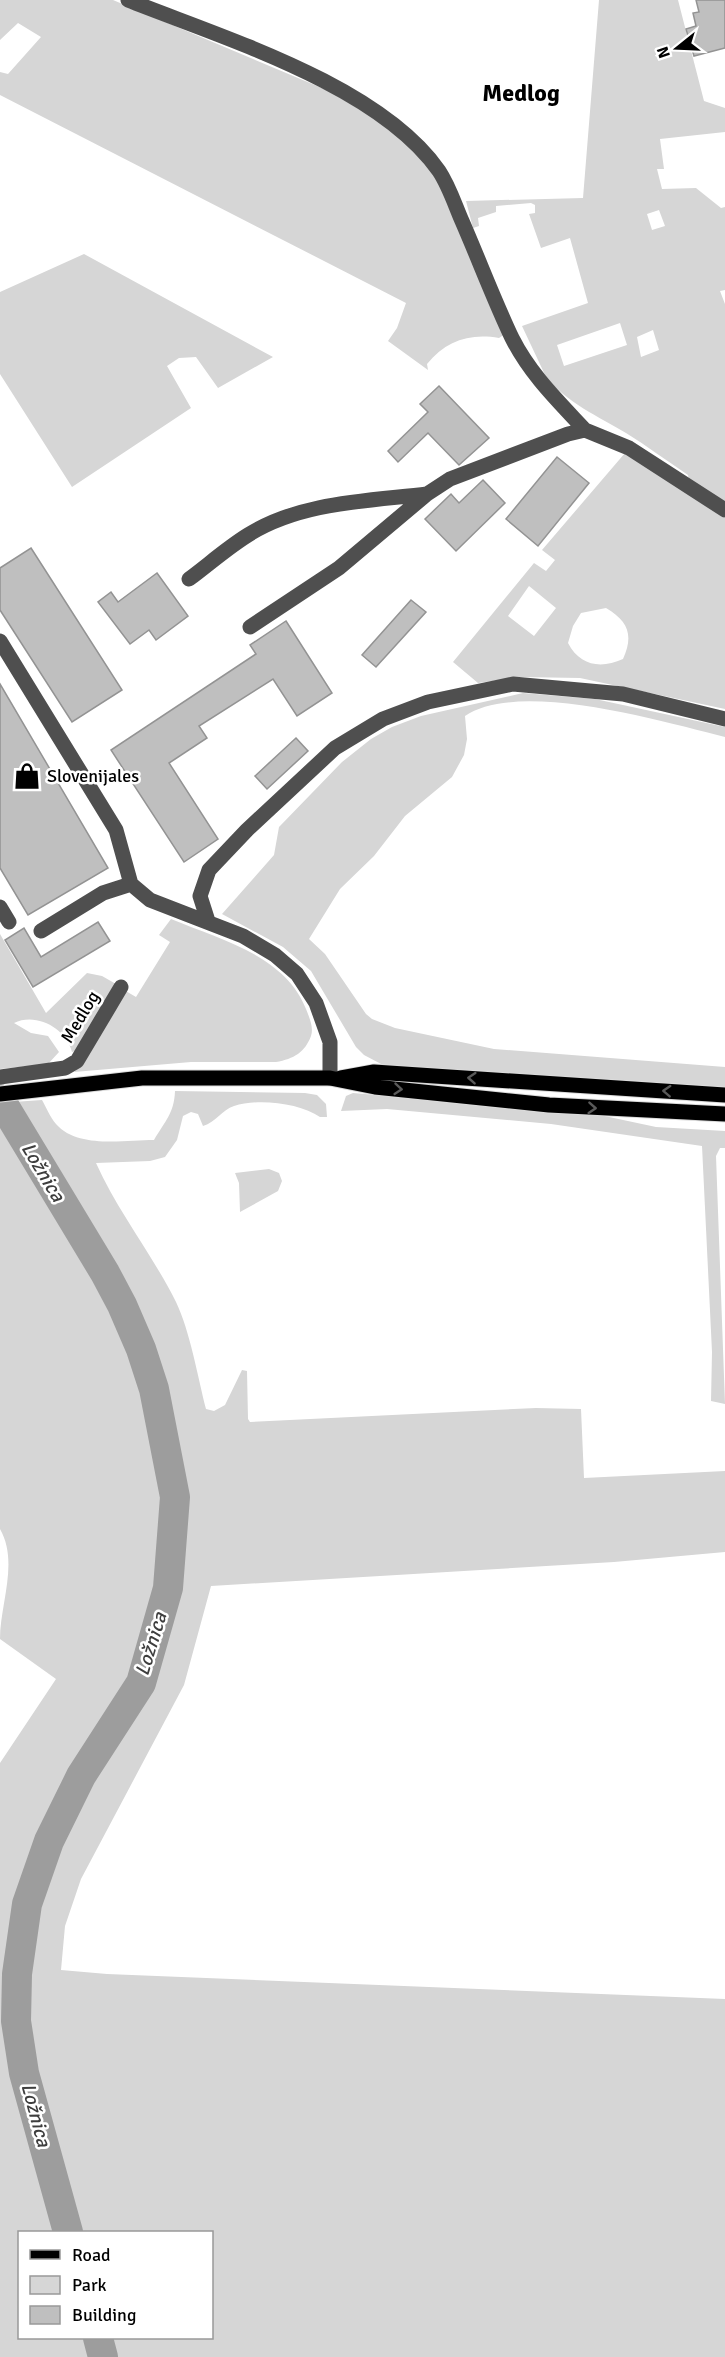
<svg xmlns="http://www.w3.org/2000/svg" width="725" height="2357" viewBox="0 0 725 2357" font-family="Signika,sans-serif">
  <rect width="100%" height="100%" fill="#fff"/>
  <path fill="#d6d6d6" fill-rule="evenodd" d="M 0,0 L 113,0 L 329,91 L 379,121 L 410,146 L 439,179 L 505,334 L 499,338 C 469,333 446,341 427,364 L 428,370 L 388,341 L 397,328 L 406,303 L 0,95 L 0,72 L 8,74 L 41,37 L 18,23 L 0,40 Z
    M 599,0 L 678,0 L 704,101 L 725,108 L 725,132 L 660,139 L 664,169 L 657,169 L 662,189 L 696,188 L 721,208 L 725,207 L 725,290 L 720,291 L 725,304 L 725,502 L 689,480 L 688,475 C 667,461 647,446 626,433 C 599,417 566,402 546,377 L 522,326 L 588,303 L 570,238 L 541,248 L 529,214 L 535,213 L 535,205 L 531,203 L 496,206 L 496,212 L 478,218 L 479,226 L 473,228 L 466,201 L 583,198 ZM 659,210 L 665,226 L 652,230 L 647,214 ZM 620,323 L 627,345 L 564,366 L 557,345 ZM 653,330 L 659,350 L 641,357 L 637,337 Z
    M 84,254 L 273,357 L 218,388 L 196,357 L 179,358 L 167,366 L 191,408 L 72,487 L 0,374 L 0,292 Z
    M 625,453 L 725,518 L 725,709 L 580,678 L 520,677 L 478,683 L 453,662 L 534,563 L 546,571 L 555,560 L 542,550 ZM 529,586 L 556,608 L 534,636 L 508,616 ZM 606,608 C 628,621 634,635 623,659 C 601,669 580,666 568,643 L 573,626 L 581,613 Z
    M 523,693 L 595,699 L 725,727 L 725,737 C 664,722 518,679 465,716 L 467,739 L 464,755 L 452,777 L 405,816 L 374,856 L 340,889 L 309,939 L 325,954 L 366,1014 L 372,1019 L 395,1028 L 494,1049 L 725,1067 L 725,1087 L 383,1065 L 364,1055 L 356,1047 L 311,971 L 283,947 L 222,914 L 274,855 L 279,827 L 342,762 L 371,739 L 392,727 L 421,716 Z
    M 171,919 C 219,939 285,955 306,1009 C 309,1017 314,1027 311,1036 C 305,1052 294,1059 276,1062 L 191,1062 L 74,1072 L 84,1063 L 124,990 L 136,997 L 170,942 L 159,935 Z
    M 0,934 L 46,1013 L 87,973 L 102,976 L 116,984 L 75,1051 L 72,1052 C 66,1028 36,1012 14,1023 L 31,1033 L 48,1036 L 59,1052 L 48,1064 L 0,1069 Z
    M 175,1091 L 305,1093 L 317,1095 L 326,1104 L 327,1117 L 320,1117 C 300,1103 258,1098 234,1106 C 222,1110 216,1122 203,1126 L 198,1114 L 191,1112 L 183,1116 L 177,1140 L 165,1157 L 150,1161 L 96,1163 C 118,1212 152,1254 176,1302 C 190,1331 198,1378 206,1409 L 214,1411 L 225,1405 L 242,1370 L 247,1371 L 248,1419 L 250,1422 L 536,1408 L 581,1409 L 584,1478 L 725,1471 L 725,1552 L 614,1562 L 211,1586 L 184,1685 L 81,1879 L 65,1926 L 61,1970 L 107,1974 L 725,1999 L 725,2357 L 113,2357 L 107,2338 L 212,2338 L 212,2232 L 77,2232 C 59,2171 35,2108 26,2045 C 20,2006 22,1962 28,1923 C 40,1846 91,1783 128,1717 C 175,1633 188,1528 174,1434 C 155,1311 75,1206 13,1102 L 42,1100 C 46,1107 50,1117 56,1124 C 78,1149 124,1140 154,1140 C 165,1121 174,1114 175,1091 Z
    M 353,1093 L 595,1114 L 656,1127 L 725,1131 L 725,1148 L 720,1148 L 716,1156 L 725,1404 L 711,1401 L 712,1352 L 702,1146 L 551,1124 L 387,1109 L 341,1111 L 346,1096 Z
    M 0,1114 L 101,1277 L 124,1320 L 144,1370 L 159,1436 L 163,1495 L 161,1543 L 153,1594 L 131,1673 L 64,1787 L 31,1851 L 10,1923 L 5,1997 L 11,2046 L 62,2232 L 20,2232 L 20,2338 L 92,2338 L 97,2357 L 0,2357 L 0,1763 L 56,1679 L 0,1639 C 0,1604 19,1562 0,1529 Z
    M 269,1169 L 279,1173 L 282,1181 L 278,1191 L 240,1212 L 239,1183 L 235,1173 Z"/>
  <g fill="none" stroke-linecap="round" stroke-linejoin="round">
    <path stroke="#9d9d9d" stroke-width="30" d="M 0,1099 L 105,1273 L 122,1305 L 141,1349 L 154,1389 L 175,1497 L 168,1588 L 141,1683 L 81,1776 L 49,1841 L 27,1904 L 17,1974 L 16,2021 L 24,2073 L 68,2232
      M 98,2338 L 103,2357"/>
  </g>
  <path fill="#bfbfbf" stroke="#939393" stroke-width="1.5" d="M 696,0 L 725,0 L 725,48 L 694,56 L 686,29 L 696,26 L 693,13 L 699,12 Z
    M 439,386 L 489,438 L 459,465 L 428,433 L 398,462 L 388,451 L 428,412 L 420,404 Z
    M 557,457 L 589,483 L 538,546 L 506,519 Z
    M 483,480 L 505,503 L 456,551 L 425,519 L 451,494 L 459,503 Z
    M 31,548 L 122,690 L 72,722 L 0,610 L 0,568 Z
    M 157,573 L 188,616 L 156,640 L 149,630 L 130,644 L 98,602 L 111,592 L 118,602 Z
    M 411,600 L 426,612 L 376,667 L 362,655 Z
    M 286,621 L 332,693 L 297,716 L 273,679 L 199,726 L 207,738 L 169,763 L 218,839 L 184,862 L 111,750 L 256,654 L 250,645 Z
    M 0,684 L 108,868 L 28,915 L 0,868 Z
    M 296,738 L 308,751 L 267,789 L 255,776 Z
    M 98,922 L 110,941 L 33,987 L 5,940 L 24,928 L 41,957 Z"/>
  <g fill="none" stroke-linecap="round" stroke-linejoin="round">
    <defs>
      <path id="major" d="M 341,1078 L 374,1072 L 725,1095
        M 0,1094 L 142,1078 L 330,1078 L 375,1087 L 549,1105 L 725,1114"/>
    </defs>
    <use href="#major" stroke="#dbdbdb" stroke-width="17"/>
    <path stroke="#4f4f4f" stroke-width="15" d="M 128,0 C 223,38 379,85 439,171 C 449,186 455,205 462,221 C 479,260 494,300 512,338 C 530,374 558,401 585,430
      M 189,579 C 208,565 227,548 248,535 C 300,502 368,501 427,494
      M 250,627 L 339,568 L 427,494 L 450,479 L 568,434 L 585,430 L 629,448 L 725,510
      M 0,641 L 116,830 L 131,884 L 150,900 L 243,936 L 275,955 L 297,974 L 316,1003 L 330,1042 L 330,1078
      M 0,907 L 9,922
      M 208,921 L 200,896 L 209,870 L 247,830 L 335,748 L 383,719 L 428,702 L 513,684 L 623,694 L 725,719
      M 41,931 L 103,893 L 131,884
      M 0,1077 L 65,1068 L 77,1061 L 121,987"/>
    <use href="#major" stroke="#000" stroke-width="15"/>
  </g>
  <defs><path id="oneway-chevron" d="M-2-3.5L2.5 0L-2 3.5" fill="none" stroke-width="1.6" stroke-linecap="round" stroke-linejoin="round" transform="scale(1.5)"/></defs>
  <g stroke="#595959">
    <use href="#oneway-chevron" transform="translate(472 1078) rotate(-176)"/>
    <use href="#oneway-chevron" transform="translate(398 1089) rotate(5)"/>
    <use href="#oneway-chevron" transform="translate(667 1091) rotate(-177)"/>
    <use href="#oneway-chevron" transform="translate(592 1108) rotate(4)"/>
  </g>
  <defs>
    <symbol id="shop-bare" viewBox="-9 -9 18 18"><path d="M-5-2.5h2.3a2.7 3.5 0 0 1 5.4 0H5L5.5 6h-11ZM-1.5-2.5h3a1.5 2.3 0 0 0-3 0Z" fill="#000" stroke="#fff" stroke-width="2.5" paint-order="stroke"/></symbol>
  </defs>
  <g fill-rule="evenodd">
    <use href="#shop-bare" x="8" y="757" width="38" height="38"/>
  </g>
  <g text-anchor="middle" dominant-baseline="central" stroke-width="5" stroke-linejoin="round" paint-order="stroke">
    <g font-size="18" fill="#000" stroke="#fff" text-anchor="start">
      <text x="47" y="776">Slovenijales</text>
    </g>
    <g font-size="18" fill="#000" stroke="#fff">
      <text transform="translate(80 1017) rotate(-59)">Medlog</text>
    </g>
    <g font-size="20" font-style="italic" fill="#3e3e3e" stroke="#fff">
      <text transform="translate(43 1172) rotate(59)">Ložnica</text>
      <text transform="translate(151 1644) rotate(-73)">Ložnica</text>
      <text transform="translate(36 2115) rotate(75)">Ložnica</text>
    </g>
    <g font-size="24" font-weight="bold" fill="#000" stroke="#fff">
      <text x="521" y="93">Medlog</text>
    </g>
  </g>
  <rect x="18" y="2231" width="195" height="108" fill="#ffffff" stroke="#999999" stroke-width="1.5"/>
  <rect x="30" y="2250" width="30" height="9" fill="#000000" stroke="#999999" stroke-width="1.5"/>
  <text x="72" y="2261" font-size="18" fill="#000000">Road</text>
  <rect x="30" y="2276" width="30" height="18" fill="#d6d6d6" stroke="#999999" stroke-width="1.5"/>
  <text x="72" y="2291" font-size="18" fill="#000000">Park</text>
  <rect x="30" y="2306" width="30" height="18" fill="#bfbfbf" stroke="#999999" stroke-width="1.5"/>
  <text x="72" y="2321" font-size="18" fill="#000000">Building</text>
  <g transform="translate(677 48) rotate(252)" stroke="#ffffff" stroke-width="4.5" paint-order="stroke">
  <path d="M0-4.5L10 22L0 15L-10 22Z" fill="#000000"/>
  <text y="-9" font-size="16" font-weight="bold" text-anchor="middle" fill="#000000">N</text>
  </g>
</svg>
